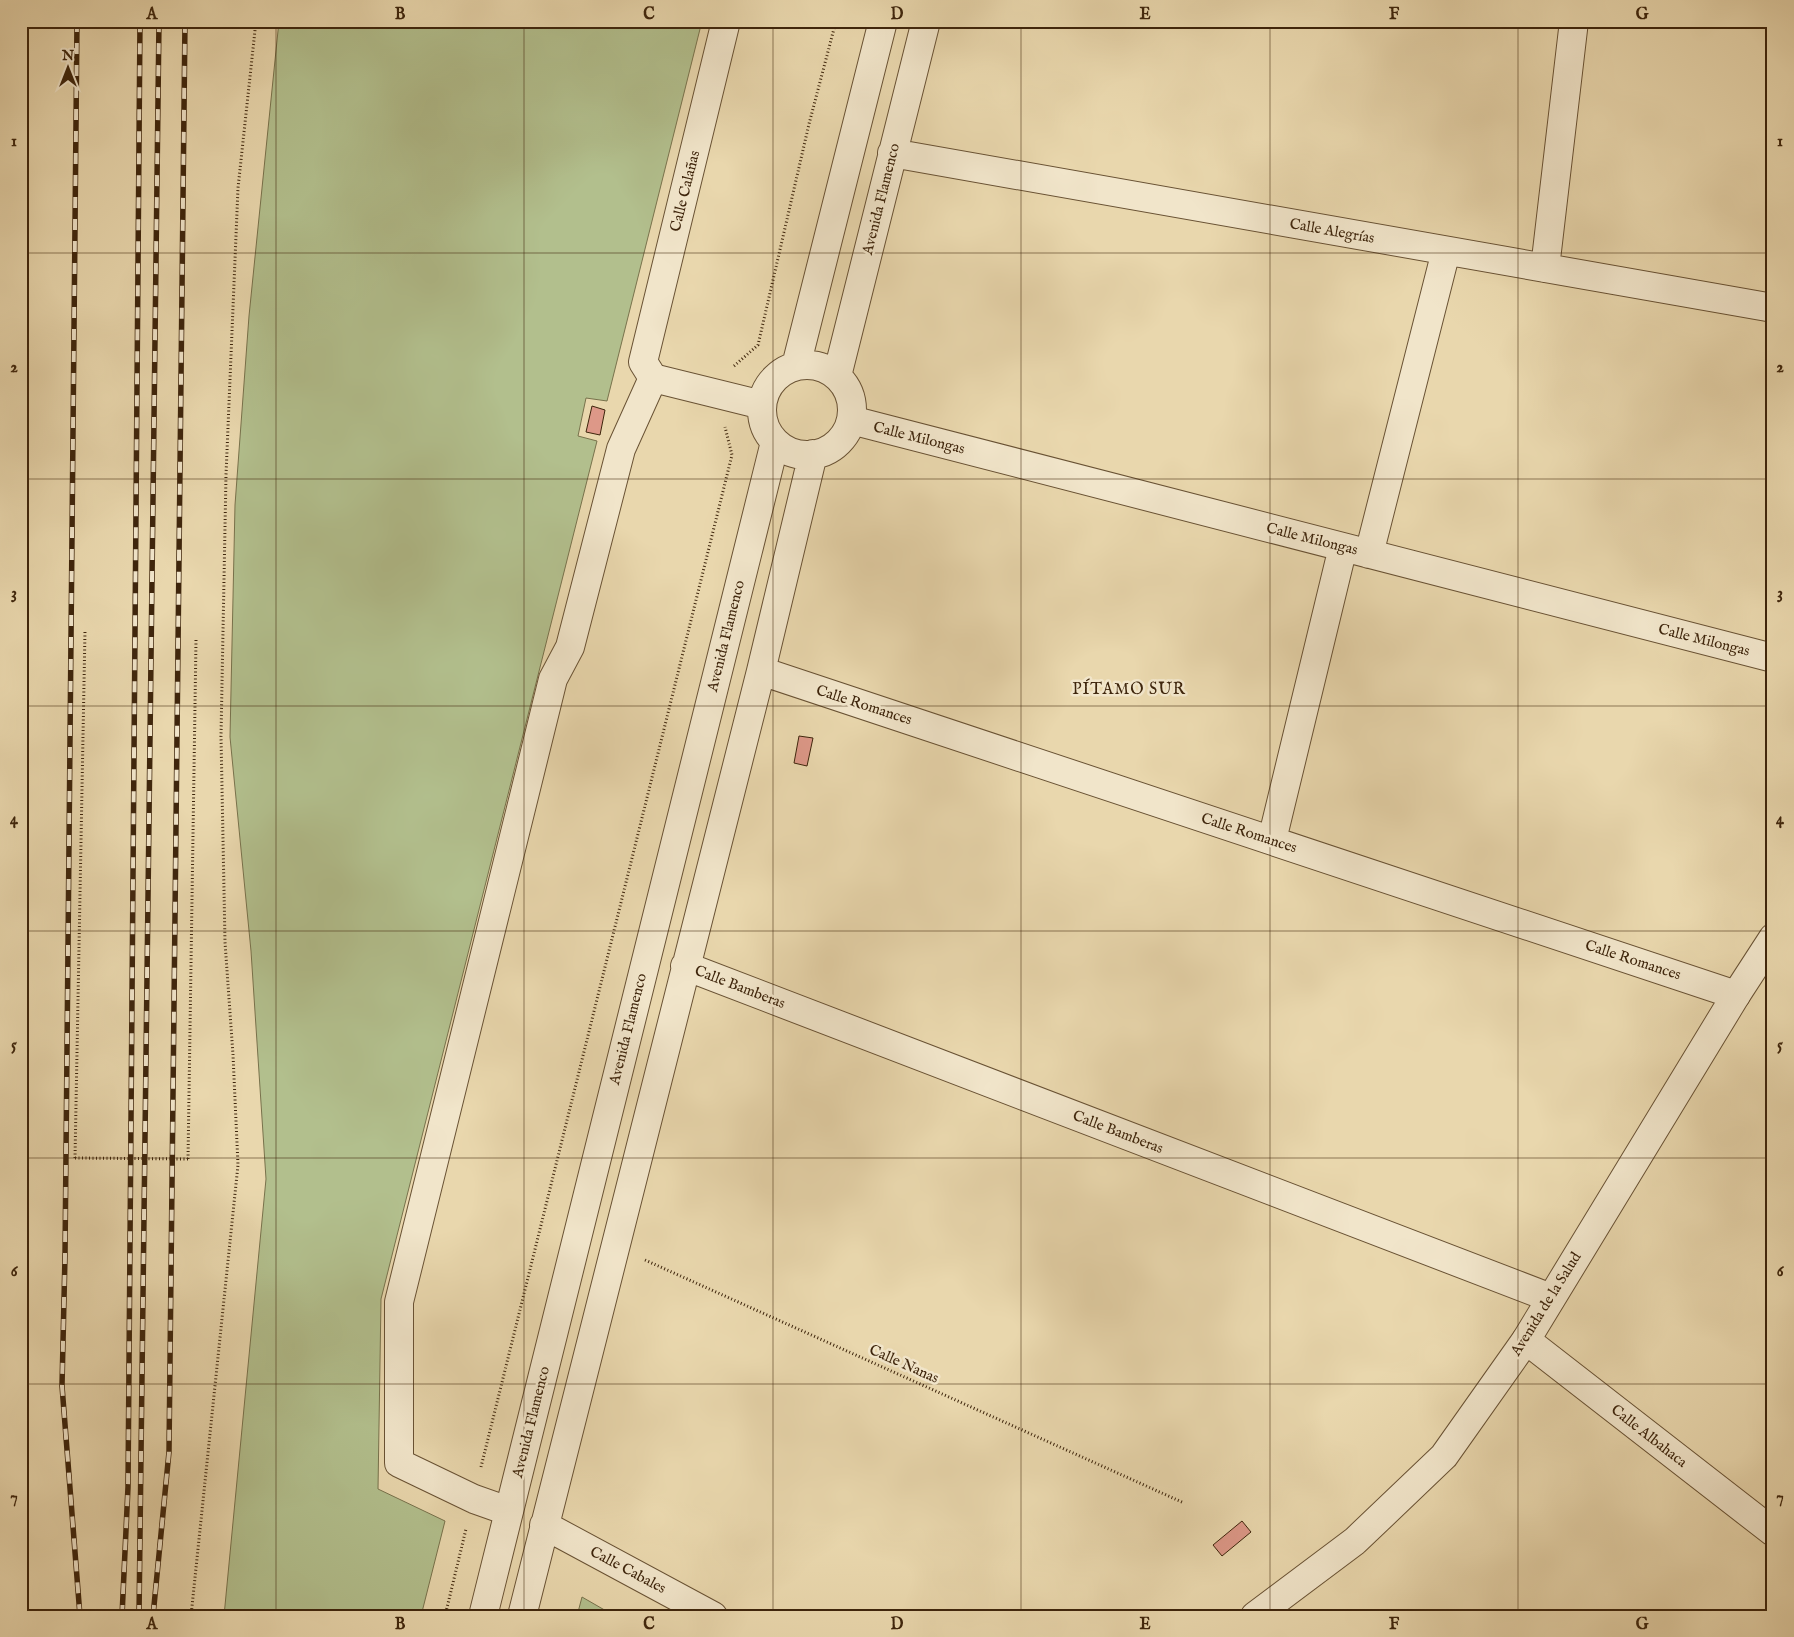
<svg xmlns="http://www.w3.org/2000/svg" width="1794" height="1637" viewBox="0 0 1794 1637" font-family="'IM FELL English',serif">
  <rect width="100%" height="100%" fill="#e9d7ad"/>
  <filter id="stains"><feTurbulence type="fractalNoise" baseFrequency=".004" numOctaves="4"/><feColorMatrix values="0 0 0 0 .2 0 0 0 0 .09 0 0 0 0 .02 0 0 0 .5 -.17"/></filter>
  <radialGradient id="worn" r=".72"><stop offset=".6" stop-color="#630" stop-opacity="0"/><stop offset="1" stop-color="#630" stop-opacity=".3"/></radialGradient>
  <path fill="#b2bf8d" stroke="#78724c" d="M 279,21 L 702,21 L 607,401 L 586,398 L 578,436 L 597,441 L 381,1299 L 378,1489 L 445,1521 L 421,1616 L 224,1616 L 266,1179 L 251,951 L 230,737 L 235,505 L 249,316 Z
    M 582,1597 L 615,1616 L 577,1616 Z"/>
  <path fill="#dd9888" stroke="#3e250c" d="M 592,406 L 605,410 L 600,435 L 586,432 Z
    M 799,736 L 813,738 L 807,766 L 794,763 Z
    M 1242,1521 L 1251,1532 L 1222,1556 L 1213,1545 Z"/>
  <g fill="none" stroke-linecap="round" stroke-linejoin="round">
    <defs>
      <path id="pedestrian" d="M 508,1511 L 474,1499 L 399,1463 L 399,1302 L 553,679 L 570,647 L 621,449 L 653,378"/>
      <path id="minor" d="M 726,21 L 643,362 L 653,378 L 762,405
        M 892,153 L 1773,308
        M 1545,268 L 1574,21
        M762 410a45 45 0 1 1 90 0a45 45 0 1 1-90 0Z
        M 796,366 L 883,21
        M 837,376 L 926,21
        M 851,420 L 1773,658
        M 1369,554 L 1446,251
        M 761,671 L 1736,995
        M 1272,840 L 1343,547
        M 685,966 L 1551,1298
        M 1526,1340 L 1773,1532
        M 544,1525 L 713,1616
        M 483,1616 L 775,442
        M 522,1616 L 761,671 L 813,454"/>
      <path id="tertiary" d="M 1255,1616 L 1355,1541 L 1444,1456 L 1526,1340 L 1736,995 L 1773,938"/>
    </defs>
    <use href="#pedestrian" stroke="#695234" stroke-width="30"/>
    <use href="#minor" stroke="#695234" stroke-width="30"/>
    <use href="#tertiary" stroke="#695234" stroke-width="30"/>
    <path stroke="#3e250c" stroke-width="3" stroke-dasharray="1 2.5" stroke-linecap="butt" d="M 734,366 L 758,345 L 809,124 L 836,21
      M 75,1158 L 85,631
      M 188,1159 L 196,640
      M 645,1260 L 1184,1503
      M 481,1467 L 732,455 L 725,427
      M 191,1616 L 238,1165 L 233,1055 L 225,942 L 221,736 L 226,475 L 238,188 L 256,21
      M 445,1616 L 466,1529"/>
    <use href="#pedestrian" stroke="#f1e5ca" stroke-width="28"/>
    <use href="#minor" stroke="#f1e5ca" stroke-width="28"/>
    <use href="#tertiary" stroke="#f1e5ca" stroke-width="28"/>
    <defs>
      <path id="rail" d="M 77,21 L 65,1256 L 62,1386 L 80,1616
        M 122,1616 L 128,1487 L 140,21
        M 139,1616 L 159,21
        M 153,1616 L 169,1452 L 185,21"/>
    </defs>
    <use href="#rail" stroke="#3e250c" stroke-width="5.5"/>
    <use href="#rail" stroke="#f1e5ca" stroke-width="4" stroke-dasharray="11" stroke-linecap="butt"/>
    <path stroke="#3e250c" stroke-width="3" stroke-dasharray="1 2.5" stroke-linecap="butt" d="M 75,1158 L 188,1159"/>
  </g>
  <path fill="none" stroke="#3e250c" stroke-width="1" stroke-opacity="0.55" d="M 276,21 L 276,1616M 524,21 L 524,1616M 773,21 L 773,1616M 1021,21 L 1021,1616M 1270,21 L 1270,1616M 1518,21 L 1518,1616M 21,253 L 1773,253M 21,479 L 1773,479M 21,706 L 1773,706M 21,931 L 1773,931M 21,1158 L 1773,1158M 21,1384 L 1773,1384"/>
  <g text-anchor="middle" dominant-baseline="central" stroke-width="5" stroke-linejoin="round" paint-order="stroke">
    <g font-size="15" fill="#3e250c" stroke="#f1e5ca">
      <text transform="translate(685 191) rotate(-76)">Calle Calañas</text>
      <text transform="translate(881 199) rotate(-76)">Avenida Flamenco</text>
      <text transform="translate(1332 231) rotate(10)">Calle Alegrías</text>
      <text transform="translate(919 438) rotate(14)">Calle Milongas</text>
      <text transform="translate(1312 539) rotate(14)">Calle Milongas</text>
      <text transform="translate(726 636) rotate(-76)">Avenida Flamenco</text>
      <text transform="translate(1704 640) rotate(14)">Calle Milongas</text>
      <text transform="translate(864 705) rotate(18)">Calle Romances</text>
      <text transform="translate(1249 833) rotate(18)">Calle Romances</text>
      <text transform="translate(1633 960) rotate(18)">Calle Romances</text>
      <text transform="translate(740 987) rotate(21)">Calle Bamberas</text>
      <text transform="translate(628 1029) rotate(-76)">Avenida Flamenco</text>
      <text transform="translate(1118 1132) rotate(21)">Calle Bamberas</text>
      <text transform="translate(1546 1304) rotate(-58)">Avenida de la Salud</text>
      <text transform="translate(904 1364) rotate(24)">Calle Nanas</text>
      <text transform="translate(531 1422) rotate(-76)">Avenida Flamenco</text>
      <text transform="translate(1649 1436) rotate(38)">Calle Albahaca</text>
      <text transform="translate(628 1570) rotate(28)">Calle Cabales</text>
    </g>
    <g font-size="16" letter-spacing="1" fill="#3e250c" stroke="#f1e5ca">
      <text x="1129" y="690">PÍTAMO SUR</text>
    </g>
  </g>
  <rect width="1794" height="1637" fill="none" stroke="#e9d7ad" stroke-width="55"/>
  <g transform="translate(68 68)" stroke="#f1e5ca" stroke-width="4" paint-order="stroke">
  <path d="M0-4L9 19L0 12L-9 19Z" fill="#3e250c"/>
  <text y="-8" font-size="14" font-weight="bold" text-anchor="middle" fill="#3e250c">N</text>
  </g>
  <rect x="28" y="28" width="1738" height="1582" fill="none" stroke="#3e250c" stroke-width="2"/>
  <g font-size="16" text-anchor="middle" font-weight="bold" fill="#3e250c">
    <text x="152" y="19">A</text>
    <text x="400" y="19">B</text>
    <text x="649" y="19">C</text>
    <text x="897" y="19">D</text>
    <text x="1145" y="19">E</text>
    <text x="1394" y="19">F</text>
    <text x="1642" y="19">G</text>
    <text x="14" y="146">1</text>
    <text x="1780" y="146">1</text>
    <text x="14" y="372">2</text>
    <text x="1780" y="372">2</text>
    <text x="14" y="598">3</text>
    <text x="1780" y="598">3</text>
    <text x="14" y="824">4</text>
    <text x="1780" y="824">4</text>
    <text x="14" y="1050">5</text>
    <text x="1780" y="1050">5</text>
    <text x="14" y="1276">6</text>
    <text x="1780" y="1276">6</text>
    <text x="14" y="1502">7</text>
    <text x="1780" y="1502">7</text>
    <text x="152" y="1629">A</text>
    <text x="400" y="1629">B</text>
    <text x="649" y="1629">C</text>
    <text x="897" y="1629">D</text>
    <text x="1145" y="1629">E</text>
    <text x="1394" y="1629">F</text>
    <text x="1642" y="1629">G</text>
  </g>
  <rect width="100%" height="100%" filter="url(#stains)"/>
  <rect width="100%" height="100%" fill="url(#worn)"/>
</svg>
